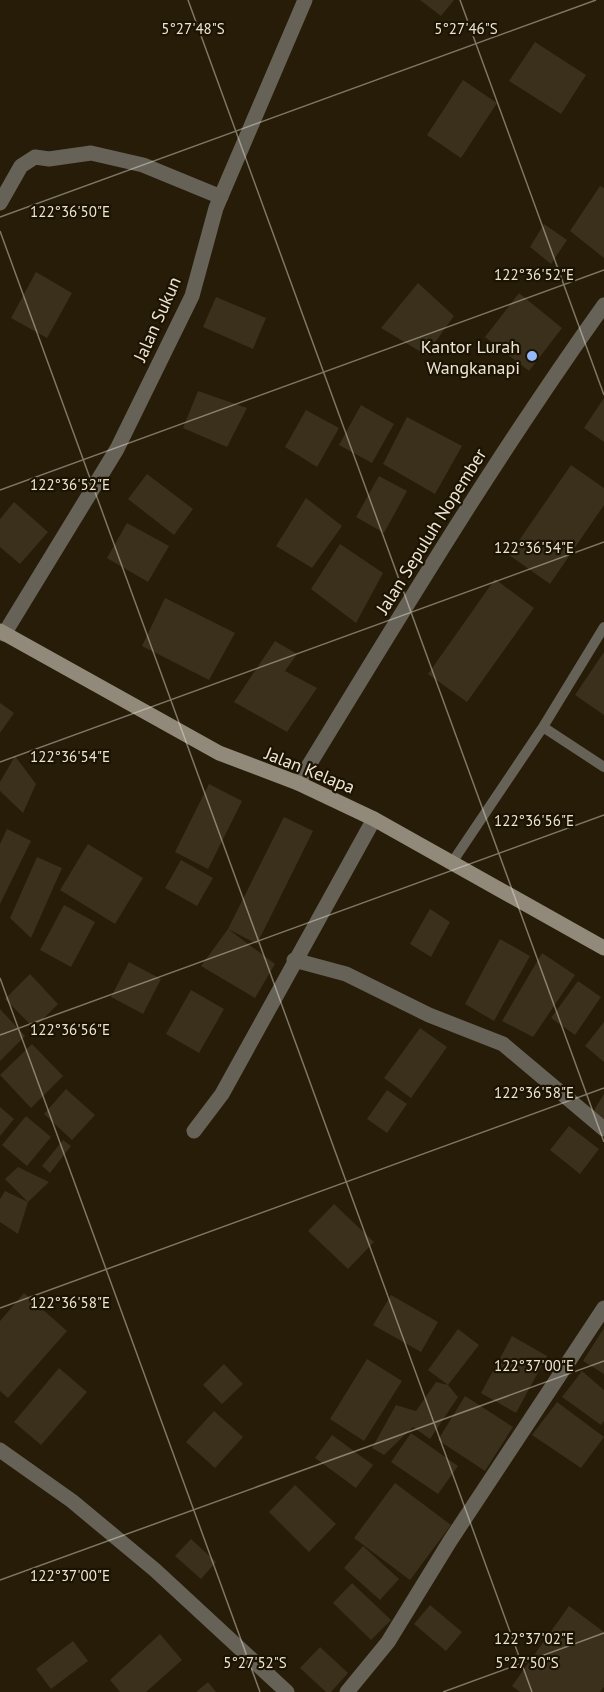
<svg xmlns="http://www.w3.org/2000/svg" width="604" height="1692" viewBox="0 0 604 1692" font-family="'PT Sans',sans-serif">
  <rect width="100%" height="100%" fill="#261c08"/>
  <path fill="#3b301b" d="M 420,0 L 454,0 L 441,16 Z
    M 535,42 L 586,75 L 561,114 L 509,81 Z
    M 463,80 L 497,103 L 461,158 L 427,135 Z
    M 600,186 L 604,188 L 604,258 L 570,231 Z
    M 544,224 L 567,240 L 551,264 L 530,247 Z
    M 36,272 L 72,293 L 47,338 L 11,318 Z
    M 418,283 L 454,316 L 426,355 L 381,328 Z
    M 519,293 L 562,328 L 529,371 L 485,337 Z
    M 216,297 L 266,318 L 253,349 L 203,327 Z
    M 198,391 L 247,408 L 227,447 L 183,428 Z
    M 604,398 L 604,442 L 584,428 Z
    M 361,405 L 394,424 L 372,463 L 339,445 Z
    M 306,410 L 339,428 L 317,467 L 285,447 Z
    M 407,417 L 462,446 L 435,494 L 383,464 Z
    M 571,465 L 604,488 L 604,505 L 550,584 L 509,555 Z
    M 147,474 L 193,509 L 174,535 L 128,499 Z
    M 379,476 L 407,491 L 384,533 L 356,517 Z
    M 306,498 L 342,526 L 312,568 L 276,546 Z
    M 14,502 L 48,532 L 20,564 L 0,547 L 0,519 Z
    M 127,523 L 169,546 L 148,582 L 107,558 Z
    M 340,544 L 383,573 L 356,623 L 311,589 Z
    M 495,579 L 534,608 L 467,702 L 428,674 Z
    M 165,598 L 235,633 L 209,680 L 142,646 Z
    M 275,641 L 297,654 L 285,671 L 317,688 L 287,732 L 234,702 Z
    M 604,652 L 604,715 L 575,695 Z
    M 0,703 L 14,713 L 0,733 Z
    M 15,756 L 36,784 L 23,813 L 0,791 L 0,782 Z
    M 209,784 L 242,801 L 208,869 L 175,852 Z
    M 284,817 L 313,831 L 257,944 L 228,929 L 275,964 L 255,998 L 201,966 L 228,929 Z
    M 7,829 L 31,841 L 0,904 L 0,844 Z
    M 88,844 L 143,878 L 115,924 L 60,890 Z
    M 37,857 L 62,868 L 31,938 L 10,918 Z
    M 181,860 L 213,878 L 197,906 L 165,888 Z
    M 64,905 L 95,922 L 71,967 L 40,950 Z
    M 430,909 L 450,922 L 431,957 L 410,944 Z
    M 500,939 L 530,956 L 494,1021 L 465,1004 Z
    M 542,953 L 575,975 L 533,1037 L 502,1021 Z
    M 129,962 L 161,979 L 143,1014 L 111,997 Z
    M 30,974 L 58,1004 L 34,1028 L 5,999 Z
    M 578,981 L 601,997 L 575,1035 L 551,1018 Z
    M 191,990 L 224,1009 L 199,1053 L 166,1034 Z
    M 0,1009 L 25,1036 L 0,1061 Z
    M 604,1022 L 604,1062 L 585,1046 Z
    M 420,1028 L 447,1047 L 411,1098 L 384,1078 Z
    M 32,1044 L 63,1076 L 31,1108 L 0,1075 Z
    M 66,1089 L 95,1115 L 72,1140 L 44,1114 Z
    M 387,1090 L 407,1104 L 387,1133 L 367,1119 Z
    M 604,1094 L 604,1122 L 591,1115 Z
    M 0,1107 L 14,1119 L 0,1136 Z
    M 26,1116 L 51,1137 L 27,1166 L 2,1145 Z
    M 569,1126 L 599,1149 L 580,1174 L 550,1150 Z
    M 63,1140 L 71,1146 L 50,1173 L 42,1166 Z
    M 18,1167 L 49,1182 L 28,1202 L 5,1179 Z
    M 5,1191 L 28,1202 L 18,1234 L 0,1222 L 0,1199 Z
    M 334,1204 L 374,1242 L 348,1269 L 308,1231 Z
    M 24,1293 L 67,1331 L 8,1398 L 0,1391 L 0,1321 Z
    M 391,1295 L 438,1322 L 421,1352 L 373,1325 Z
    M 604,1328 L 604,1374 L 583,1361 Z
    M 458,1329 L 479,1345 L 448,1385 L 428,1370 Z
    M 512,1336 L 547,1356 L 516,1413 L 481,1393 Z
    M 367,1359 L 402,1381 L 364,1441 L 330,1419 Z
    M 224,1364 L 243,1384 L 222,1404 L 203,1385 Z
    M 59,1368 L 87,1392 L 41,1445 L 14,1422 Z
    M 582,1371 L 604,1390 L 604,1421 L 601,1425 L 562,1397 Z
    M 436,1382 L 448,1385 L 458,1397 L 430,1439 L 413,1427 L 384,1455 L 372,1448 L 396,1405 L 416,1411 Z
    M 465,1396 L 513,1427 L 485,1471 L 438,1440 Z
    M 557,1402 L 604,1437 L 581,1468 L 532,1435 Z
    M 214,1411 L 243,1437 L 215,1468 L 186,1442 Z
    M 411,1433 L 458,1466 L 438,1494 L 391,1462 Z
    M 332,1435 L 373,1465 L 356,1488 L 315,1458 Z
    M 395,1483 L 451,1525 L 410,1580 L 354,1538 Z
    M 295,1485 L 336,1524 L 309,1552 L 269,1512 Z
    M 191,1539 L 216,1562 L 201,1579 L 175,1556 Z
    M 363,1546 L 399,1579 L 380,1600 L 344,1568 Z
    M 352,1583 L 391,1620 L 371,1640 L 333,1603 Z
    M 430,1605 L 462,1632 L 446,1651 L 414,1624 Z
    M 569,1606 L 604,1632 L 604,1687 L 600,1692 L 520,1692 L 512,1686 Z
    M 160,1634 L 182,1660 L 146,1692 L 120,1692 L 110,1680 Z
    M 73,1641 L 88,1661 L 51,1689 L 36,1669 Z
    M 320,1647 L 348,1673 L 331,1692 L 326,1692 L 300,1668 Z
    M 208,1682 L 216,1692 L 196,1692 Z"/>
  <g fill="none" stroke-linecap="round" stroke-linejoin="round">
    <path stroke="#676258" stroke-width="10" d="M 543,727 L 604,767
      M 453,861 L 543,727 L 604,627"/>
    <path stroke="#676258" stroke-width="15" d="M 0,203 L 21,166 L 35,157 L 49,159 L 91,153 L 143,165 L 221,197
      M 4,634 L 117,449 L 192,296 L 216,208 L 305,0
      M 298,783 C 397,621 494,459 604,305
      M 294,960 L 346,974 L 429,1015 L 503,1044 L 604,1129
      M 194,1131 L 222,1094 L 374,819
      M 0,1450 L 72,1501 L 155,1570 L 287,1692
      M 347,1692 L 388,1642 L 450,1541 L 604,1308"/>
    <path stroke="#918979" stroke-width="15" d="M 0,631 L 219,753 L 298,783 L 374,819 L 604,948"/>
  </g>
  <path fill="none" stroke="#ece5d8" stroke-width="1.5" stroke-opacity="0.45" d="M 188,0 L 604,1142M 460,0 L 604,395M 0,217 L 596,0M 0,231 L 532,1692M 0,490 L 604,270M 0,762 L 604,542M 0,978 L 260,1692M 0,1035 L 604,815M 0,1308 L 604,1088M 0,1580 L 604,1361M 443,1692 L 604,1633"/>
  <circle fill="#94b7fd" stroke="#1d1301" stroke-width="2" cx="532" cy="356" r="6"/>
  <g text-anchor="middle" dominant-baseline="central" stroke-width="4.5" stroke-linejoin="round" paint-order="stroke">
    <g font-size="18" fill="#ece5d8" stroke="#1d1301">
      <text transform="translate(157 319) rotate(-66)">Jalan Sukun</text>
      <text transform="translate(431 531) rotate(-58)">Jalan Sepuluh Nopember</text>
      <text transform="translate(310 770) rotate(22)">Jalan Kelapa</text>
    </g>
    <g font-size="18" fill="#ece5d8" stroke="#1d1301" text-anchor="end">
      <text x="520" y="346">Kantor Lurah<tspan x="520" dy="21">Wangkanapi</tspan></text>
    </g>
  </g>
  <g font-size="15" text-anchor="middle" fill="#ece5d8" stroke="#1d1301" stroke-width="4.5" stroke-linejoin="round" paint-order="stroke">
    <text x="193" y="34">5°27'48"S</text>
    <text x="466" y="34">5°27'46"S</text>
    <text x="70" y="217">122°36'50"E</text>
    <text x="534" y="280">122°36'52"E</text>
    <text x="70" y="490">122°36'52"E</text>
    <text x="534" y="553">122°36'54"E</text>
    <text x="70" y="762">122°36'54"E</text>
    <text x="534" y="826">122°36'56"E</text>
    <text x="70" y="1035">122°36'56"E</text>
    <text x="534" y="1098">122°36'58"E</text>
    <text x="70" y="1308">122°36'58"E</text>
    <text x="534" y="1371">122°37'00"E</text>
    <text x="70" y="1581">122°37'00"E</text>
    <text x="534" y="1644">122°37'02"E</text>
    <text x="255" y="1668">5°27'52"S</text>
    <text x="527" y="1668">5°27'50"S</text>
  </g>
</svg>
